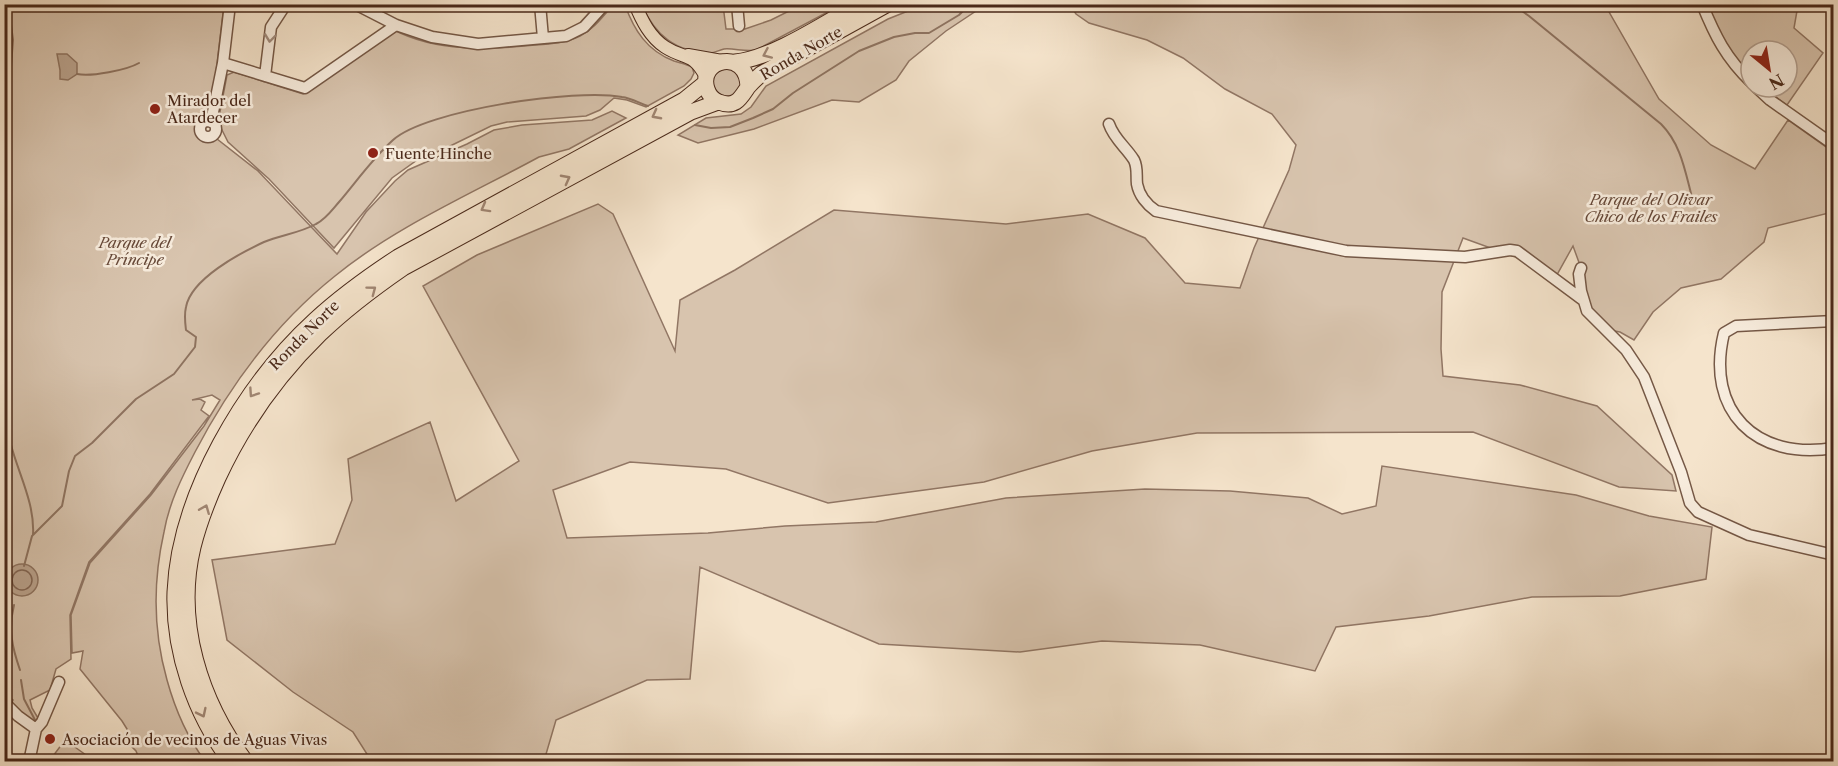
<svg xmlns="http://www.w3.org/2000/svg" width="1838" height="766" viewBox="0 0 1838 766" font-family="'Libre Caslon Text',serif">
  <rect width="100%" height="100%" fill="#f5e4cc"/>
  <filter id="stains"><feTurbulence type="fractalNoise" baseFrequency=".00333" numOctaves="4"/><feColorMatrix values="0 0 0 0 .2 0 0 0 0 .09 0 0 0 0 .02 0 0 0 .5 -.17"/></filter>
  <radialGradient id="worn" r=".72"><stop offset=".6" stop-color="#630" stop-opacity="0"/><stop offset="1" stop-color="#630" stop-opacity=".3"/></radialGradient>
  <path fill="#d8c4ae" stroke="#917664" stroke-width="1.5" d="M 1541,4 L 1550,8 L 1555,5 L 1605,5 L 1659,99 L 1711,145 L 1755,169 L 1788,120 L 1833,152 L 1833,212 L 1768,228 L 1764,242 L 1721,279 L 1681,288 L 1653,312 L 1634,340 L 1620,332 L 1609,330 L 1589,305 L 1581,268 L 1573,246 L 1554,280 L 1532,263 L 1463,238 L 1442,292 L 1441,349 L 1443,376 L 1520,385 L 1597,406 L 1672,475 L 1676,491 L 1619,487 L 1473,432 L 1197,433 L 1092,451 L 984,482 L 828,503 L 726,469 L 630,462 L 553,490 L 567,538 L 708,533 L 785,526 L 876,522 L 1006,498 L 1145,489 L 1230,491 L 1308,498 L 1342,514 L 1376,506 L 1382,466 L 1576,495 L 1649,516 L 1712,527 L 1706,579 L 1620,596 L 1532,597 L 1429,616 L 1336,627 L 1315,671 L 1200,645 L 1102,641 L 1020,652 L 879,644 L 700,567 L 690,679 L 647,680 L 556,720 L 544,761 L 372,762 L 353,732 L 293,692 L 227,640 L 212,560 L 335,544 L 352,500 L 348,459 L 430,422 L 456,501 L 519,461 L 423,286 L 477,255 L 598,204 L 613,214 L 675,351 L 680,300 L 735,270 L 834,210 L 1006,224 L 1088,214 L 1145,238 L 1185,283 L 1240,288 L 1254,248 L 1289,170 L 1296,145 L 1272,114 L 1225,89 L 1183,58 L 1147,40 L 1089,23 L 1076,14 L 1070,5 Z
    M 5,5 L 224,5 L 211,114 L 199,125 L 198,134 L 206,141 L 217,139 L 258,171 L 337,254 L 366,212 L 395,181 L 408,170 L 467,144 L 494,130 L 522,125 L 592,120 L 612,111 L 626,118 L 569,149 L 539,157 C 471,194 395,227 335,276 C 276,323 230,385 195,452 C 182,477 169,503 164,532 C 153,581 153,631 167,680 C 175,709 187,737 205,761 L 140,761 L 136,751 L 125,740 L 127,729 L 122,721 L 80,669 L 83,651 L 72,653 L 71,615 L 90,563 L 151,495 L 204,426 L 220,400 L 212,395 L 192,400 L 200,399 L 205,402 L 201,410 L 209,416 L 150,494 L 89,562 L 70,615 L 71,659 L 56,669 L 50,690 L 30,700 L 32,708 L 38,718 L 33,724 L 11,704 L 13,700 L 5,694 Z
    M 613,5 L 625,5 C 634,30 647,51 674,61 C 680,63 686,64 692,67 L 694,73 L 691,79 L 684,86 L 646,107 L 627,100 L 614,98 L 600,110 L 586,116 L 507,122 L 491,126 L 442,150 L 420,158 L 392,178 L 334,248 L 269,179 L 228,142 L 218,122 L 227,75 L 234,72 L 303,94 L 394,30 C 437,52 488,50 535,45 C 550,44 566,43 580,36 C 594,29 603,16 613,5 Z
    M 642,5 L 723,5 L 726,29 L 745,29 L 771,20 L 801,5 L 841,5 L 756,50 C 745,52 734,48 724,49 C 719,50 715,53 710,53 C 675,52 655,35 642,5 Z
    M 923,5 L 985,5 L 946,31 L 909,61 L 896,80 L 859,102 L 832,100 L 754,129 L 698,143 L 678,135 L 706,118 L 741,114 L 751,107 L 766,86 L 888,19 Z
    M 1706,5 L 1798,5 L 1794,28 L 1823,53 L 1787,105 L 1761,87 L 1787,87 L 1787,51 L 1751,51 L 1751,78 L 1733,60 Z
    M713 82a14 14 0 1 1 28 0a14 14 0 1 1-28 0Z
    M 65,740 L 93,760 L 61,761 L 53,756 Z"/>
  <path fill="#bba48f" stroke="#8e7360" stroke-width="1.5" d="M 57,54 L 67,54 L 77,63 L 77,74 L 68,80 L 60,79 L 60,70 Z
    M6 580a16 16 0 1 1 32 0a16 16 0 1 1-32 0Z"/>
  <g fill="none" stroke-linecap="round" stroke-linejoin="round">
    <path stroke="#826654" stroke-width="1.5" d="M12 580a10 10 0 1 1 20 0a10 10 0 1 1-20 0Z"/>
    <path stroke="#8e7360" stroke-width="2" d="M 1512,4 L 1529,16 L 1661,124 C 1681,144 1685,171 1692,197
      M 4,11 L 11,25 L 13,40 L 4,157
      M 77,74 C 91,77 127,70 139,63
      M 695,125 L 711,128 L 730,127 L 753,118 L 773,109 L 793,93 L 859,51 L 894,37 L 915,33 L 929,33 L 959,15 L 970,4
      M 11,445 C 19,475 35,504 33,535
      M 24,566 L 32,536 L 62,506 L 69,471 L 75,456 L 92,443 L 136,399 L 174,374 L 195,347 L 196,337 L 186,330 C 185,322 184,315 186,307 C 191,279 240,253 264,242 C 281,235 300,233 316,224 C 326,219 332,210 339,202 C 356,182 373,158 393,140 C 426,110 577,88 622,97 C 631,98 639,103 648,106
      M 14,605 C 8,629 12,647 20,670
      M 21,680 L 24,699 L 35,720"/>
    <defs>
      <path id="minor" d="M 355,4 L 396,25 L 432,37 L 478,44 L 566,36 L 584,27 L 605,4
        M 540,4 L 543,38
        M 737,4 L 739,26
        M 1702,4 C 1715,36 1726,58 1751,82
        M 1831,4 L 1834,8
        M 223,63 L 305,88 L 396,25
        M 265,76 L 271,27 L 286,4
        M 1756,87 L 1770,100 L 1834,145
        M200 129a8 8 0 1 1 16 0a8 8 0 1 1-16 0Z
        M 211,122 L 223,63 L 230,4
        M 1109,124 C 1114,139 1126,147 1134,160 C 1138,168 1136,175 1137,184 C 1139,195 1147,205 1156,211 L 1346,251 L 1465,257 L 1510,250 L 1517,251 L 1583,300
        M 1581,268 L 1579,274 L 1581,291 L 1587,311 L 1626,350 L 1644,377 L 1681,472 L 1690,503 L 1698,512 L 1749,535 L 1834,555
        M 1834,321 L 1736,326 L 1724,333 C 1705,411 1756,461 1834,448
        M 4,702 L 18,716 L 36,729
        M 29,762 L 36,729 L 42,722 L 59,682"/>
      <path id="major" d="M 635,4 C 642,21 650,37 665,47 C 685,60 692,51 706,77
        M 688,55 L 722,61"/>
      <path id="highway" d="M 735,62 C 771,59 825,23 859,4
        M 748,87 C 747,47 697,59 707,89 C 709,95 713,100 719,102 C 736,109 741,97 748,87 C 752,82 757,78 761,74 L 888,4
        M 231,762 C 195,715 173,652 175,592 C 179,495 245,384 315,320 C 341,296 369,276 398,257 L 684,100 L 705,83
        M 246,762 C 200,701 175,622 193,547 C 199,523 208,500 218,478 C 243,424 278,375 320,334 C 346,309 374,288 403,268 L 691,112 L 718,102"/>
    </defs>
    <use href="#minor" stroke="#755846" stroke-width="13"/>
    <use href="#major" stroke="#4a291a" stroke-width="14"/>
    <use href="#highway" stroke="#4a291a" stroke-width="17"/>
    <use href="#minor" stroke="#f8edde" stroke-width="10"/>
    <use href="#major" stroke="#f5e4cc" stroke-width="12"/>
    <use href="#highway" stroke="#f5e4cc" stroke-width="15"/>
  </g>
  <defs><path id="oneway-chevron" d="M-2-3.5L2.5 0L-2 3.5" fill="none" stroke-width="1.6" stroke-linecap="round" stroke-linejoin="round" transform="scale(1.5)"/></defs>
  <use stroke="#a18b7c" href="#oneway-chevron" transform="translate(270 38) rotate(97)"/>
  <g stroke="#a08673">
    <use href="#oneway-chevron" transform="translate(767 54) rotate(156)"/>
    <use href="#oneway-chevron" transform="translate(656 115) rotate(152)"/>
    <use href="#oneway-chevron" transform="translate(566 179) rotate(-28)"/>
    <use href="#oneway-chevron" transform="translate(485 208) rotate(151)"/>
    <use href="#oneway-chevron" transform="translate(372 290) rotate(-37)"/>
    <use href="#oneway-chevron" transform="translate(253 393) rotate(124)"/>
    <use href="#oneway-chevron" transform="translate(205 509) rotate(-68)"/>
    <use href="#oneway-chevron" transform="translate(202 713) rotate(64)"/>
  </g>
  <g fill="#8f2418" stroke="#f8edde" stroke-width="2">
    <circle cx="155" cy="109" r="6"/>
    <circle cx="373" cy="153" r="6"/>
    <circle cx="50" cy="739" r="6"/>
  </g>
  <g text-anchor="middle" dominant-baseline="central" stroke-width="5" stroke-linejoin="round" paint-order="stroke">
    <g font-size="15" fill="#4a291a" stroke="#f8edde">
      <text transform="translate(801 53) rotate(-30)">Ronda Norte</text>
      <text transform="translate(304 335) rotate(-45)">Ronda Norte</text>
    </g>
    <g font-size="15" fill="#4a291a" stroke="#f8edde" text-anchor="start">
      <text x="167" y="100">Mirador del<tspan x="167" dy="17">Atardecer</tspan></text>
      <text x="385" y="153">Fuente Hinche</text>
      <text x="62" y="739">Asociación de vecinos de Aguas Vivas</text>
    </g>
    <g font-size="15" font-style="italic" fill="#664838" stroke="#f8edde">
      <text x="1651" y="199">Parque del Olivar<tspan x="1651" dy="17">Chico de los Frailes</tspan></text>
      <text x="135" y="242">Parque del<tspan x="135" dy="17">Príncipe</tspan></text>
    </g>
  </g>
  <rect width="1838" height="766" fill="none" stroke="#f5e4cc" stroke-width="24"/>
  <rect x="6" y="6" width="1826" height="754" fill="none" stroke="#4a291a" stroke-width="3"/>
  <rect x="12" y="12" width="1814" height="742" fill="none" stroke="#4a291a" stroke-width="1.5"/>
  <g transform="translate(1769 69) rotate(150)"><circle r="28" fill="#f8edde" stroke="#b29f90" stroke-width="1.5"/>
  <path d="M0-4.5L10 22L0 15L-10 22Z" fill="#8f2418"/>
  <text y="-9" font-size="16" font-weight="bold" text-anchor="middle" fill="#4a291a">N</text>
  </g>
  <rect width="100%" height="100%" filter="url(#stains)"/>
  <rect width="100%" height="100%" fill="url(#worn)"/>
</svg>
